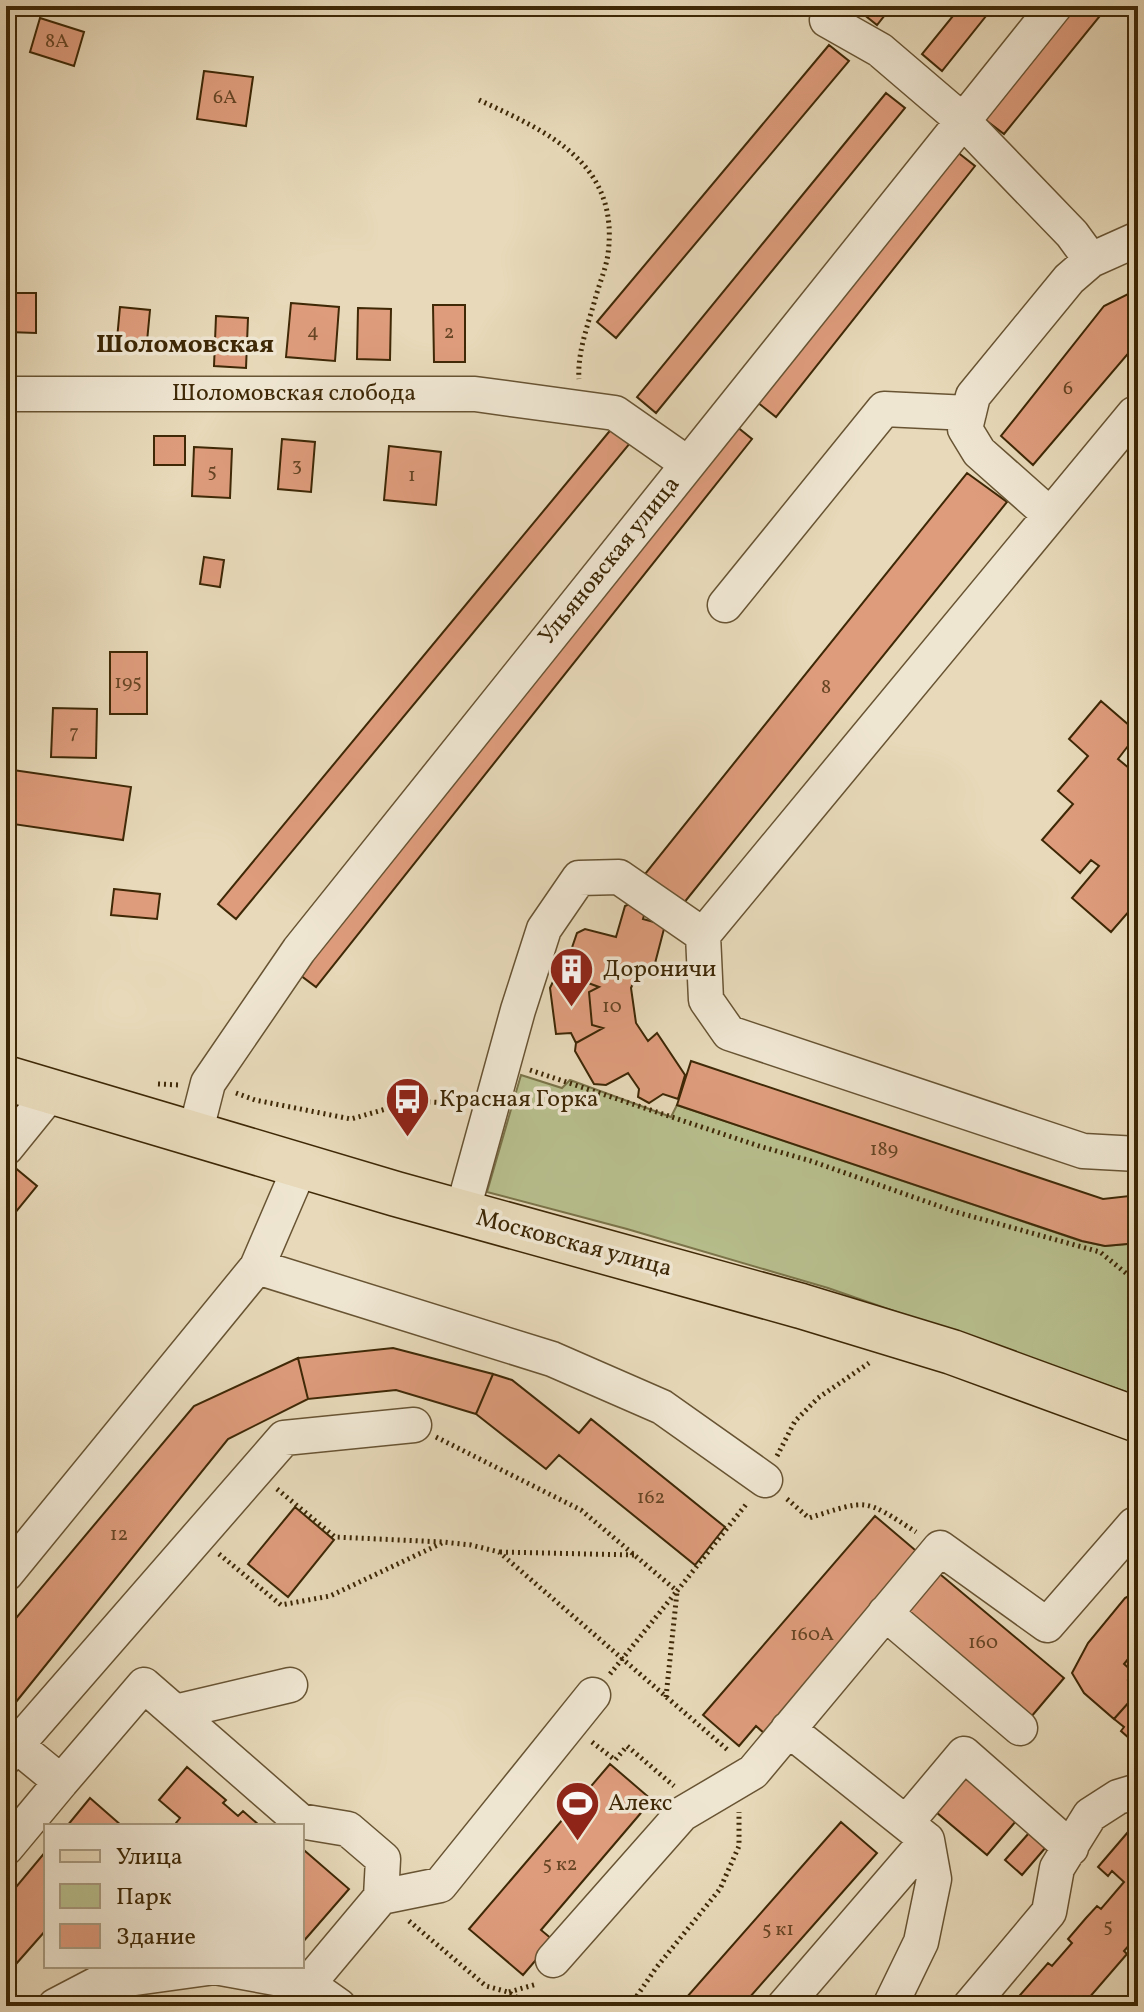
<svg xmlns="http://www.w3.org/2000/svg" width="1144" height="2012" viewBox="0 0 1144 2012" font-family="Vollkorn,serif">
  <rect width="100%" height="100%" fill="#e7d9b9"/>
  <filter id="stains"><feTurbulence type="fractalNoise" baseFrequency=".0025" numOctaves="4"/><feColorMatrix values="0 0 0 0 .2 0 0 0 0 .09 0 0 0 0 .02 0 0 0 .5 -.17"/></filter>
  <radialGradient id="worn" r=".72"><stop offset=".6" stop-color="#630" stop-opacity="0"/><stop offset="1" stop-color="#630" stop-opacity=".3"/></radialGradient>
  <path fill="#b8bf8e" stroke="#7b744a" stroke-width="2" d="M 521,1075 L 562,1088 L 570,1080 L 671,1117 L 677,1105 L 1081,1241 L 1105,1246 L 1138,1243 L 1138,1396 L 828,1288 L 627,1229 L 487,1192 Z"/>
  <path fill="#de9c7c" stroke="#3e2806" stroke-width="2" d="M 859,6 L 892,6 L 877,25 L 857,9 Z
    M 961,6 L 994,6 L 942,71 L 922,54 Z
    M 1073,6 L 1108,6 L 1004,134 L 983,118 Z
    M 40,18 L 84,32 L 74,66 L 30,52 Z
    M 829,45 L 849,61 L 616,338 L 597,322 Z
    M 204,71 L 253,77 L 246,126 L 197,119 Z
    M 886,93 L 905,108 L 656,413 L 637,397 Z
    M 956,151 L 975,166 L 776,417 L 757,402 Z
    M 1138,289 L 1138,342 L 1033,465 L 1001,436 L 1104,306 Z
    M 8,293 L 36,293 L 36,333 L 8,332 Z
    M 291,303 L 339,307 L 335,361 L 286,357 Z
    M 433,305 L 465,305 L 465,362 L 434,362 Z
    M 120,307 L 150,310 L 146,352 L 116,350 Z
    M 358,308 L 391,309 L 390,360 L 357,359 Z
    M 216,316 L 248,318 L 246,368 L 214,366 Z
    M 736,426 L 752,439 L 316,987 L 300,975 Z
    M 613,427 L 631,442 L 236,919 L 218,904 Z
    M 154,436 L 185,436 L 185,465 L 154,465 Z
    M 282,439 L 315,442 L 311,492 L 278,489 Z
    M 389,446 L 441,452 L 436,505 L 384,500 Z
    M 194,447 L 232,449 L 230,498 L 192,496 Z
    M 967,473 L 1007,502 L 683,904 L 645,874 Z
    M 204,557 L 224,560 L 220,587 L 200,584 Z
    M 110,652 L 147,652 L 147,714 L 110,714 Z
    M 1101,701 L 1138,733 L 1118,759 L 1136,774 L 1138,772 L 1138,901 L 1111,932 L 1072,898 L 1099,866 L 1091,860 L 1080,873 L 1042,840 L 1073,804 L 1058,791 L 1088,756 L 1069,739 Z
    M 53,708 L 97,709 L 96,758 L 51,757 Z
    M 6,769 L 131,787 L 123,840 L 6,823 Z
    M 114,889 L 160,894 L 157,919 L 111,915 Z
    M 636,901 L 645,912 L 643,919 L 665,925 L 653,971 L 640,967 L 631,988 L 636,1023 L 648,1041 L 657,1033 L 685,1075 L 678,1099 L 663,1094 L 649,1103 L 638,1097 L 639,1089 L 628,1073 L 606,1085 L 594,1084 L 575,1051 L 576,1043 L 603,1028 L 592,1025 L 589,992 L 599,987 L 569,976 L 565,968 L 577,933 L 585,929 L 616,937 L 625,906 Z
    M 565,968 L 569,976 L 599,987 L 589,992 L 592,1025 L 603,1028 L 576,1043 L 571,1033 L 556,1034 L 550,988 L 559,969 Z
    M 691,1061 L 1103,1199 L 1138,1195 L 1138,1243 L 1105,1246 L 1082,1241 L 677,1105 Z
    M 13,1166 L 37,1186 L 6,1224 L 6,1175 Z
    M 393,1348 L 493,1374 L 476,1414 L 396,1390 L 308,1399 L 298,1358 Z
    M 298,1358 L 308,1399 L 228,1439 L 16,1702 L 6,1694 L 6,1630 L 194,1406 Z
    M 493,1374 L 512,1380 L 579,1433 L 591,1419 L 725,1527 L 695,1565 L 559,1455 L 546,1469 L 476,1414 Z
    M 295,1507 L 334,1540 L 288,1597 L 248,1564 Z
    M 875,1516 L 921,1555 L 766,1735 L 756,1726 L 739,1746 L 703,1715 Z
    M 935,1570 L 1064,1678 L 1031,1717 L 903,1608 Z
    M 1138,1591 L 1138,1647 L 1124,1664 L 1134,1673 L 1128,1680 L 1138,1692 L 1114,1719 L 1084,1693 L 1072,1673 L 1088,1643 L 1125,1598 Z
    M 1138,1647 L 1138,1689 L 1128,1680 L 1134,1673 L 1124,1664 Z
    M 1138,1692 L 1138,1746 L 1121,1731 L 1124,1727 L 1114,1719 Z
    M 610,1764 L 652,1800 L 541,1930 L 553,1940 L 523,1975 L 469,1929 Z
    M 187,1767 L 226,1800 L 223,1803 L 238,1816 L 243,1811 L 260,1826 L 180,1826 L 176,1823 L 180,1818 L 159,1800 Z
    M 965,1777 L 1016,1821 L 987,1855 L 936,1812 Z
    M 90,1798 L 122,1826 L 67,1826 Z
    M 841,1822 L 877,1853 L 742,2006 L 679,2006 Z
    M 1128,1832 L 1138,1840 L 1138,1935 L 1124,1951 L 1127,1954 L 1082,2006 L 1018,2006 L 1014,2002 L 1048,1963 L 1052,1966 L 1072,1943 L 1068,1939 L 1086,1918 L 1097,1906 L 1101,1909 L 1124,1882 L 1112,1871 L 1108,1876 L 1098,1867 Z
    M 1029,1833 L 1046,1847 L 1022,1875 L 1005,1860 Z
    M 46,1851 L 46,1930 L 16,1964 L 6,1956 L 6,1899 Z
    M 305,1851 L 349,1889 L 302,1943 L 302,1853 Z"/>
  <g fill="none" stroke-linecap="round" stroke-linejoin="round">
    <defs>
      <path id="minor" d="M 827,20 L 880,50 L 963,121 L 1072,234 L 1091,260 L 1069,279 L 973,396 L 965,429 L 979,452 L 1050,515
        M 1091,260 L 1138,239
        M 6,394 L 475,394 L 615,413 L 688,464
        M 1134,414 L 703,935 L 706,1000 L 729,1033 L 1083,1151 L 1138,1154
        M 725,605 L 884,409 L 969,413
        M 195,1134 L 208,1083 L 299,950 L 1055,6
        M 6,1148 L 53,1090
        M 462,1213 L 518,1010 L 544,929 L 579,878 L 619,877 L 703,935
        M 257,1267 L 552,1359 L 662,1407 L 765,1480
        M 6,1574 L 257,1267 L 300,1167
        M 885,1613 L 1020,1728
        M 175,1712 L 290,1685
        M 788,1729 L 927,1840 L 934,1879 L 921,1942 L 890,2006
        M 6,1737 L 61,1782 L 144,1685 L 300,1821 L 348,1829 L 383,1859 L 381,1897 L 308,1984
        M 6,1757 L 284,1438 L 414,1425
        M 906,1823 L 964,1754 L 1071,1848
        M 6,1848 L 61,1782
        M 381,1897 L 440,1885 L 593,1695
        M 553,1960 L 682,1814 L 753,1772 L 940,1548 L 1047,1625 L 1134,1525 L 1138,1525
        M 55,2006 L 99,1983 L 215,1967 L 308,1984 L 339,2006
        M 784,2006 L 927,1840
        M 970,2006 L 1049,1912 L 1057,1868 L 1090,1815 L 1118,1797 L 1138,1791"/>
      <path id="major" d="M 6,1078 L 396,1194 L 801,1306 L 952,1352 L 1138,1420"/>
    </defs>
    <use href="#minor" stroke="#685433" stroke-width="37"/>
    <use href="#major" stroke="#3e2806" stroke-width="47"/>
    <path stroke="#3e2806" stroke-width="5" stroke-dasharray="2 4" stroke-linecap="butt" d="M 479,100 C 548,132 620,163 608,254 C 606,268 600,282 596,296 C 589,322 577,352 579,379
      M 530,1070 L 759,1146 L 811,1161 L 956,1212 L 1100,1252 L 1138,1283
      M 158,1084 L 180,1085
      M 236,1093 L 255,1100 L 351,1119 L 414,1101 L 464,1104
      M 436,1437 L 581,1510 L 677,1591 L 748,1502
      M 777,1456 L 795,1421 L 818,1398 L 869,1363
      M 277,1489 L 335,1537 L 443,1542 L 471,1545 L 499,1552 L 730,1752
      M 787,1499 L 809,1518 C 869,1499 863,1498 916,1532
      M 500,1552 L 634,1555
      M 219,1554 L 281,1605 L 330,1596 L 442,1543
      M 610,1674 L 677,1591
      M 666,1697 L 677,1592
      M 592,1742 L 615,1760 L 627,1746 L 674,1786
      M 409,1921 L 486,1986 L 508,1992 L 531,2006
      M 509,1992 L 537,1984
      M 630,2006 L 656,1968 L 720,1889 L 739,1846 L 739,1812"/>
    <use href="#minor" stroke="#efe6d2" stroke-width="34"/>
    <use href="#major" stroke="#e7d9b9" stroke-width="44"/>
  </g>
  <defs>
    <symbol id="building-pin" viewBox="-11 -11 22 30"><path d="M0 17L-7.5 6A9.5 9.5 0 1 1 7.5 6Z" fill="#8f2418" stroke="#efe6d2"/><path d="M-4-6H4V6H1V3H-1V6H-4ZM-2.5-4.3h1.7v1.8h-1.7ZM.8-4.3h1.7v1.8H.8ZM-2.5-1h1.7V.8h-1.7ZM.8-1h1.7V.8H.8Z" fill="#fff"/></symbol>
    <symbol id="bus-pin" viewBox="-11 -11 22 30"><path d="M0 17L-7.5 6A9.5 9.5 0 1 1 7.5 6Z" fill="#8f2418" stroke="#efe6d2"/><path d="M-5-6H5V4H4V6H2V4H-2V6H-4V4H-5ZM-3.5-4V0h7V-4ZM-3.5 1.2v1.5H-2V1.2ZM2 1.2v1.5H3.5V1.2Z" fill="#fff"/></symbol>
    <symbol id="stadium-pin" viewBox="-11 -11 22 30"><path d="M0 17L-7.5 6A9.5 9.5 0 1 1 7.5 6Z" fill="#8f2418" stroke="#efe6d2"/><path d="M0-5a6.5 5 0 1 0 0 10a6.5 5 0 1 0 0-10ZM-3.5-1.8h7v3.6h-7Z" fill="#fff"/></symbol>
  </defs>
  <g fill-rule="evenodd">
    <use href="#building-pin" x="546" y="944" width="51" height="69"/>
    <use href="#bus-pin" x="382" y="1074" width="51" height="69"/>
    <use href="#stadium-pin" x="552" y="1778" width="51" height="69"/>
  </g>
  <g text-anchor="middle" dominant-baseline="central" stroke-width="7" stroke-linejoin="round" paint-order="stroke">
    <g font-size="20" fill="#664524">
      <text x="57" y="42">8А</text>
      <text x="225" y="98">6А</text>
      <text x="313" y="332">4</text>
      <text x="449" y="333">2</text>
      <text x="1068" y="389">6</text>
      <text x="297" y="466">3</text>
      <text x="212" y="472">5</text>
      <text x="412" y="476">1</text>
      <text x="128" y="683">195</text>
      <text x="826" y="688">8</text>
      <text x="74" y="733">7</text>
      <text x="612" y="1007">10</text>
      <text x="884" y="1150">189</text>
      <text x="651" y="1498">162</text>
      <text x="119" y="1535">12</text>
      <text x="812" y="1635">160А</text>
      <text x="983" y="1643">160</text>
      <text x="560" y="1865">5 к2</text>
      <text x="1108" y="1927">5</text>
      <text x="778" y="1930">5 к1</text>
    </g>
    <g font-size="24" fill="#3e2806" stroke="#efe6d2">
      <text x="294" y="394">Шоломовская слобода</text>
      <text transform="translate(610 561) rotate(-51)">Ульяновская улица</text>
      <text transform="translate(574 1244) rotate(15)">Московская улица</text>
    </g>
    <g font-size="24" fill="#3e2806" stroke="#efe6d2" text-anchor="start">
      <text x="603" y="970">Дороничи</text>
      <text x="439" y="1100">Красная Горка</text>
      <text x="608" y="1804">Алекс</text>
    </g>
    <g font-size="26" font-weight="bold" fill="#3e2806" stroke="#efe6d2">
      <text x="185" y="345">Шоломовская</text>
    </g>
  </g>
  <rect width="1144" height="2012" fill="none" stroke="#e7d9b9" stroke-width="32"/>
  <rect x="8" y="8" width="1128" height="1996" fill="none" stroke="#3e2806" stroke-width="4"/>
  <rect x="16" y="16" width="1112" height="1980" fill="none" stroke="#3e2806" stroke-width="2"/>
  <rect x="44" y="1824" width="260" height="144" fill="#efe6d2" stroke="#a89a80" stroke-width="2"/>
  <rect x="60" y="1850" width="40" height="12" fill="#e7d9b9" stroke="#a89a80" stroke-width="2"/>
  <text x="116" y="1864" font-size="24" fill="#3e2806">Улица</text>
  <rect x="60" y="1884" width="40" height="24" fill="#b8bf8e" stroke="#a89a80" stroke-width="2"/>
  <text x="116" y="1904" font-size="24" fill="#3e2806">Парк</text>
  <rect x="60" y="1924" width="40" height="24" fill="#de9c7c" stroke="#a89a80" stroke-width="2"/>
  <text x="116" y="1944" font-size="24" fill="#3e2806">Здание</text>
  <rect width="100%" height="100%" filter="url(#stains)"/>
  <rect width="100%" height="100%" fill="url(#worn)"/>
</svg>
